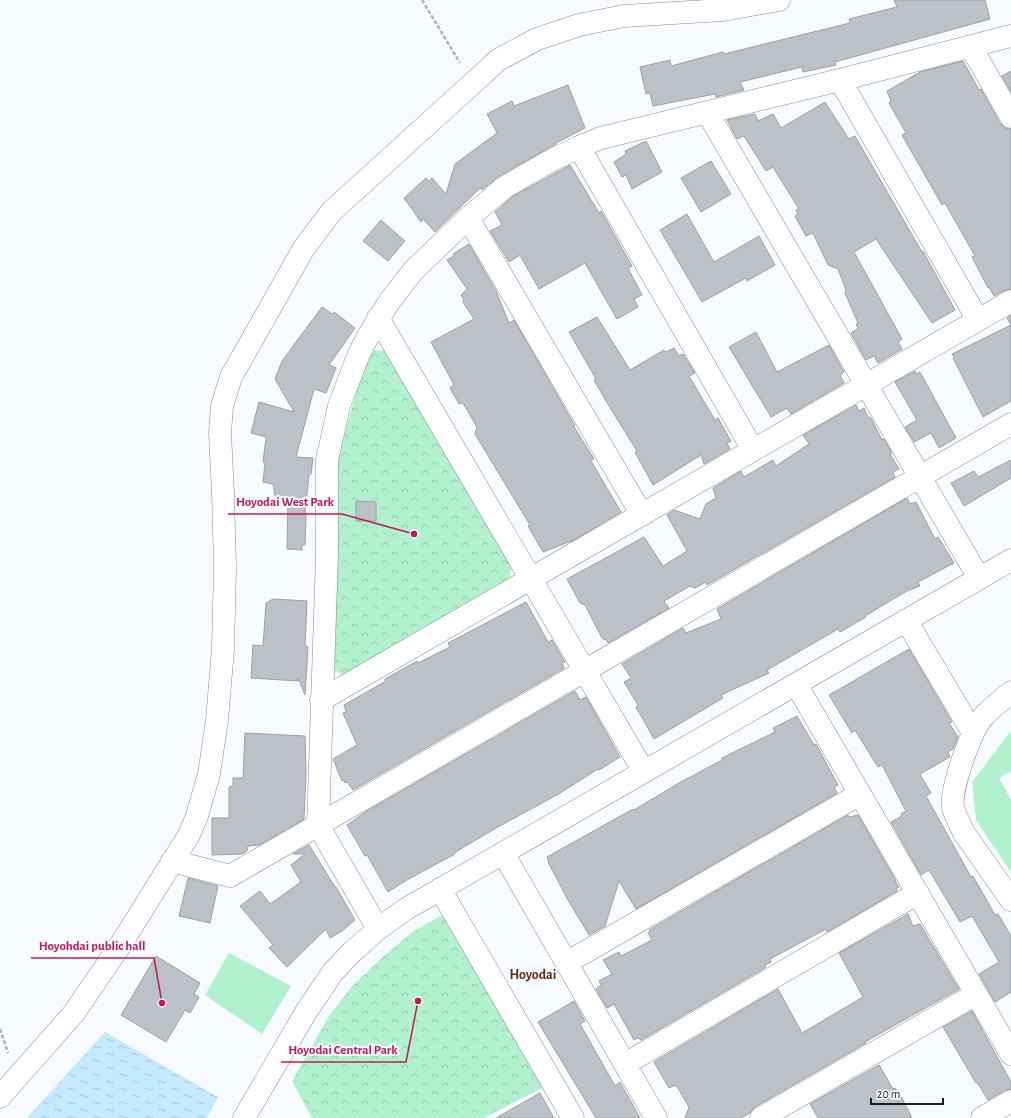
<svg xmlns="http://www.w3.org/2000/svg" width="1011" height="1118" viewBox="0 0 1011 1118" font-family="'Alegreya Sans',sans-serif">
  <defs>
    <pattern id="park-crowns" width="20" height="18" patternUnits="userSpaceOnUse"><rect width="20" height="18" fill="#b2f1cd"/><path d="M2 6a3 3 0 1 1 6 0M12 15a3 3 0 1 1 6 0" fill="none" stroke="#98ceb0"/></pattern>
    <pattern id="water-ripples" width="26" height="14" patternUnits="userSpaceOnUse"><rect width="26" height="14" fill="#c3eafe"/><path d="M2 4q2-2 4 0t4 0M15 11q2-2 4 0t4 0" fill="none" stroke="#a7c8d9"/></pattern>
  </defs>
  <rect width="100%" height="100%" fill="#f7fbff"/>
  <path fill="#b2f1cd" d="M 1011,731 L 1011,771 L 999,778 L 1011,800 L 1011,872 L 976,820 L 972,782 Z
    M 229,953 L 291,986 L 262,1034 L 205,995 Z"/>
  <path fill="url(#park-crowns)" d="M 373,350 L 385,351 L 512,567 L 509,580 L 343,675 L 332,669 L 338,461 L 348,421 L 360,380 Z
    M 444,914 L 544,1087 L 484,1118 L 312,1118 L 292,1081 L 329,1016 L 353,985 L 386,954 L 414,931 Z"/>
  <path fill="url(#water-ripples)" d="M 105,1032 L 218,1097 L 207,1118 L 27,1118 Z"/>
  <path fill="#bbc1c7" stroke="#9ba1a7" d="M 894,0 L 985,0 L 990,19 L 835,62 L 836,65 L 803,72 L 802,67 L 740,82 L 744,90 L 716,97 L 715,94 L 653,106 L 650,93 L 646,94 L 640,67 L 670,60 L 671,66 L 723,52 L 724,54 L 850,23 L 849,19 L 897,7 Z
    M 963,61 L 979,90 L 981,89 L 1000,123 L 1005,128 L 1011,129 L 1011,289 L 1005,290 L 994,296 L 989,287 L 988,288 L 972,257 L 975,256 L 945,203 L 942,205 L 902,135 L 906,133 L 889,103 L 891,101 L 887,91 L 920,72 Z
    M 1011,71 L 1011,92 L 1002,76 Z
    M 568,85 L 585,128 L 556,143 L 556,144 L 499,176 L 482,190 L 480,188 L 435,232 L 423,219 L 421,222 L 404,198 L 426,178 L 429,181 L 432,178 L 446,194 L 455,164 L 497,133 L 487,114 L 512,101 L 514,106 Z
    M 825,102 L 849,139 L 855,136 L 922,252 L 923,251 L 955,310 L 932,323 L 876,239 L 854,252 L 902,339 L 898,342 L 902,349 L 878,363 L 874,356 L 866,360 L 851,333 L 858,329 L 856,324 L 858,323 L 845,293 L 846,290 L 838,269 L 828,265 L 813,233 L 806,236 L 795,216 L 798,214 L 796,210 L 799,209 L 773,167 L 766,171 L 744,136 L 737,139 L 727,120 L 755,114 L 758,121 L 773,114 L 781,128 Z
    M 646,141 L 662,172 L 632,189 L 626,175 L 622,177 L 614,162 L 626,154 L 625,151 Z
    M 711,161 L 731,194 L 701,212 L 681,178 Z
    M 570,165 L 599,213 L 601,211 L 610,227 L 632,266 L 628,268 L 642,295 L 634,299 L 638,307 L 617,319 L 585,263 L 539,289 L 520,255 L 509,262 L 490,231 L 502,225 L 495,212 L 512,197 Z
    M 687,214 L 714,262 L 759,236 L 775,265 L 747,281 L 746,278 L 702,302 L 660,230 Z
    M 381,220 L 405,241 L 388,261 L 363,241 Z
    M 469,244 L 496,291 L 509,323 L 514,320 L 575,426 L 574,427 L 594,459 L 591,461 L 621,512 L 574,540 L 543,552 L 528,526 L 530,525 L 475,434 L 477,427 L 463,403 L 459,404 L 450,388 L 454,385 L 431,342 L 474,319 L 463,302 L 464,300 L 461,295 L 467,289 L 447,260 L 454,256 L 453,254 Z
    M 322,307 L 332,314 L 334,312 L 355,328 L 329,365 L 336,368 L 326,393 L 314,389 L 296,457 L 313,458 L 311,474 L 309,475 L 305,514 L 306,514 L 305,545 L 302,545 L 302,550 L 287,549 L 288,499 L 275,496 L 273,484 L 263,482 L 265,463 L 263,462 L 266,437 L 251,433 L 259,402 L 294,412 L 275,379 L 282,361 Z
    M 1011,315 L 1011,401 L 983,417 L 953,358 L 954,357 L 952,354 L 1011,325 L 1007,318 Z
    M 597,317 L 630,370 L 664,350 L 666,352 L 674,348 L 679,356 L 683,354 L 695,373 L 689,376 L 715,420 L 718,418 L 731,441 L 727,443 L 730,449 L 704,464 L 701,455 L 653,485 L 635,452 L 637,451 L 606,401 L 594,380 L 596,379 L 569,332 Z
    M 756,332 L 777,372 L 829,345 L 844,372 L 840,375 L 844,383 L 791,414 L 787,408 L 771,417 L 729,347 Z
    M 915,371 L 917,374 L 920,372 L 956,438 L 939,448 L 931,433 L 914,442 L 905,427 L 917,420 L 895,382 Z
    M 856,405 L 859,411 L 864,408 L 868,417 L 871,418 L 882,440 L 884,439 L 892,453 L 890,454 L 899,469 L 893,472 L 895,477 L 707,585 L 706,582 L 695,588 L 690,586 L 664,601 L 669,608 L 608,643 L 606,639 L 604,640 L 603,638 L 602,638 L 585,605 L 580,603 L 567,579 L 644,537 L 663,566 L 687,551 L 667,515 L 674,510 L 700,519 L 706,504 L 716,498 L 713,488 L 741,471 L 744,477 L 773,460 L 776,466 L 809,444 L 803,435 Z
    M 1011,460 L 1011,478 L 964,506 L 951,483 L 974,471 L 978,477 Z
    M 907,498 L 910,504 L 916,502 L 935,539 L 938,537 L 954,563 L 918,582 L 920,586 L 907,591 L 865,616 L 866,617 L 840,632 L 838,629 L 767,670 L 769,673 L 721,695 L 723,698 L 654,739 L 636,707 L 638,705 L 624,682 L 631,678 L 622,664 L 683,628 L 686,633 L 721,619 L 717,609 Z
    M 356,501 L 376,502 L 376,521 L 356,521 Z
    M 273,599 L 307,601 L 305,646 L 308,647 L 305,695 L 298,678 L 298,681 L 251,678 L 253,645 L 263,646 L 266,603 Z
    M 526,602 L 548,642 L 552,640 L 565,662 L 562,663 L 564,668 L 353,790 L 347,782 L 345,783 L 344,780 L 342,781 L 333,759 L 357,745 L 343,713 L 346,712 L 344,705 L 386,681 L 385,679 L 417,661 L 418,663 L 450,647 L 448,643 Z
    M 909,649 L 952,722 L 949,723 L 958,737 L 953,749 L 948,752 L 950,757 L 920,774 L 931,793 L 926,796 L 971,877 L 973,876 L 995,915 L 998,914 L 1011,936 L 1011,992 L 995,1002 L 979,974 L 999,962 L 972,916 L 960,922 L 929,870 L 921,875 L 891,822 L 902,816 L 901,814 L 906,811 L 882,765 L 878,767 L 855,730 L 852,733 L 829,695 Z
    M 575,691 L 580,700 L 586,697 L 620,757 L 599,770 L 598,769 L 557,795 L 496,828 L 454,853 L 455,854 L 405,881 L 388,892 L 367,855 L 365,856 L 347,825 L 367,811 Z
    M 797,716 L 814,745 L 816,744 L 838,785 L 834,787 L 837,793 L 636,909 L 619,881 L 605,926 L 589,935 L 568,900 L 548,862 L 549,862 L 547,857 L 633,809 L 634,810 L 679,783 L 722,760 L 722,758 L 775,732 L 773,728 Z
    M 245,733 L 305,736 L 306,774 L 304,819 L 259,845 L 248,846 L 247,851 L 242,854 L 212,855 L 212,818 L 229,818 L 229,787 L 233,786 L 233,778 L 243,778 Z
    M 848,815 L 849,817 L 858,815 L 896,881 L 895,881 L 899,887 L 896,888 L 897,891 L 827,932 L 826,929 L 770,959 L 771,962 L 765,965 L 766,967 L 641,1040 L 638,1038 L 634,1040 L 614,1004 L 607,1008 L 596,989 L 601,985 L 599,981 L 612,974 L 603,960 L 619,952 L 621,956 L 652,940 L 648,933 L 650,932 L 649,930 Z
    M 309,845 L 335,887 L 336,887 L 355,920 L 342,931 L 330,938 L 326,929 L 287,967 L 269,948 L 273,945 L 240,906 L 260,891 L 270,904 L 301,882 L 291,865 L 305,854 L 293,854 Z
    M 188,878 L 218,886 L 210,923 L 179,916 Z
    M 908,914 L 913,926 L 920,924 L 959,989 L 865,1042 L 866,1043 L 755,1107 L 750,1113 L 741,1118 L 685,1118 L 689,1107 L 676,1085 L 669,1088 L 654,1062 L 778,989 L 802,1033 L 863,997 L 839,953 Z
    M 156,956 L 200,983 L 194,994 L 199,997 L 190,1013 L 185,1010 L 166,1042 L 121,1015 Z
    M 574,1001 L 585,1021 L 580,1024 L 615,1086 L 620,1082 L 640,1118 L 596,1118 L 538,1022 Z
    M 972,1011 L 1011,1082 L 1011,1089 L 1005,1090 L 988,1100 L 977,1082 L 976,1083 L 943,1027 Z
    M 879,1065 L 893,1089 L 895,1088 L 903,1100 L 912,1118 L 818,1118 L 810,1104 Z
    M 540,1093 L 554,1118 L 496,1118 Z"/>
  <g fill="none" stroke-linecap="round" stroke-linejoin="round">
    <defs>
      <path id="minor" d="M 971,47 L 1011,117
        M 840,80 L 978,320
        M 707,112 L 979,578
        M 579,147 L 753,450
        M 468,218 L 642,515
        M 378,318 L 644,772
        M 906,620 L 973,733
        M 796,684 L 1011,1054
        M 1011,692 C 1002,700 991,708 983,717 C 971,730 950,790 953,807 C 955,816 960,824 964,833 L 1011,900
        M 321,700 L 1011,301
        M 503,853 L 656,1118
        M 172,861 L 230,876 L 1011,424
        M 440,889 L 573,1118
        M 378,929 L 318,825 L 327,555 L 327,460 L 339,406 L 358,356 L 367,338 L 389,302 L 413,271 L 468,218 L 505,187 L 552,160 L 579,147 L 601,138 L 840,80 L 1011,36
        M 566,963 L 860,794
        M 625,1064 L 918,893
        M 0,1097 L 74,1013 L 121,944 L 189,835 L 197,816 L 209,774 L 217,720 L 223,649 L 225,567 L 223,494 L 220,433 L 222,406 L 231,377 L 304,248 L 332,211 L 473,83 L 498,60 L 537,39 L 579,25 L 624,16 L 723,10 L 779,0
        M 244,1118 L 306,1012 L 333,972 L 352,952 L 378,929 L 406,909 L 1011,560
        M 761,1118 L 976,994
        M 982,1118 L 1011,1101"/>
    </defs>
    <use href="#minor" stroke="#868c92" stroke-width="23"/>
    <path stroke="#b1b5b8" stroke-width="2.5" stroke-dasharray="4 2" stroke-linecap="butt" d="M 422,0 L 460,63
      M 0,1029 L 8,1053"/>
    <use href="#minor" stroke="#fff" stroke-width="22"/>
  </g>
  <g text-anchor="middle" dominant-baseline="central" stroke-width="4" stroke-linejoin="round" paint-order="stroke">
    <g font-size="14" font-weight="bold" fill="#6a290e" stroke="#f7fbff">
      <text x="533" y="975">Hoyodai</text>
    </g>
  </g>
  <path fill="none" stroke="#c2185b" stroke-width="1.5" d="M414 534L342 514H228M162 1003L154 958H31M418 1001L406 1062H281"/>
  <g fill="#c2185b" stroke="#f7fbff" stroke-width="1.5">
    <circle cx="414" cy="534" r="4"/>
    <circle cx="162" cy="1003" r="4"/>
    <circle cx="418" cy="1001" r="4"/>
  </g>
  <g font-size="13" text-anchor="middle" font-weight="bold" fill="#c2185b" stroke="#f7fbff" stroke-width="4" stroke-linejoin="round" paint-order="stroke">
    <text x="285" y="506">Hoyodai West Park</text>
    <text x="92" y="950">Hoyohdai public hall</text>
    <text x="343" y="1054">Hoyodai Central Park</text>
  </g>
  <path d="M871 1098v6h72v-6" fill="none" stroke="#1b1d1f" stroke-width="2"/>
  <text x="877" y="1098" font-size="12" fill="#1b1d1f" stroke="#f7fbff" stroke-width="3" paint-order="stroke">20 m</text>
</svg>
